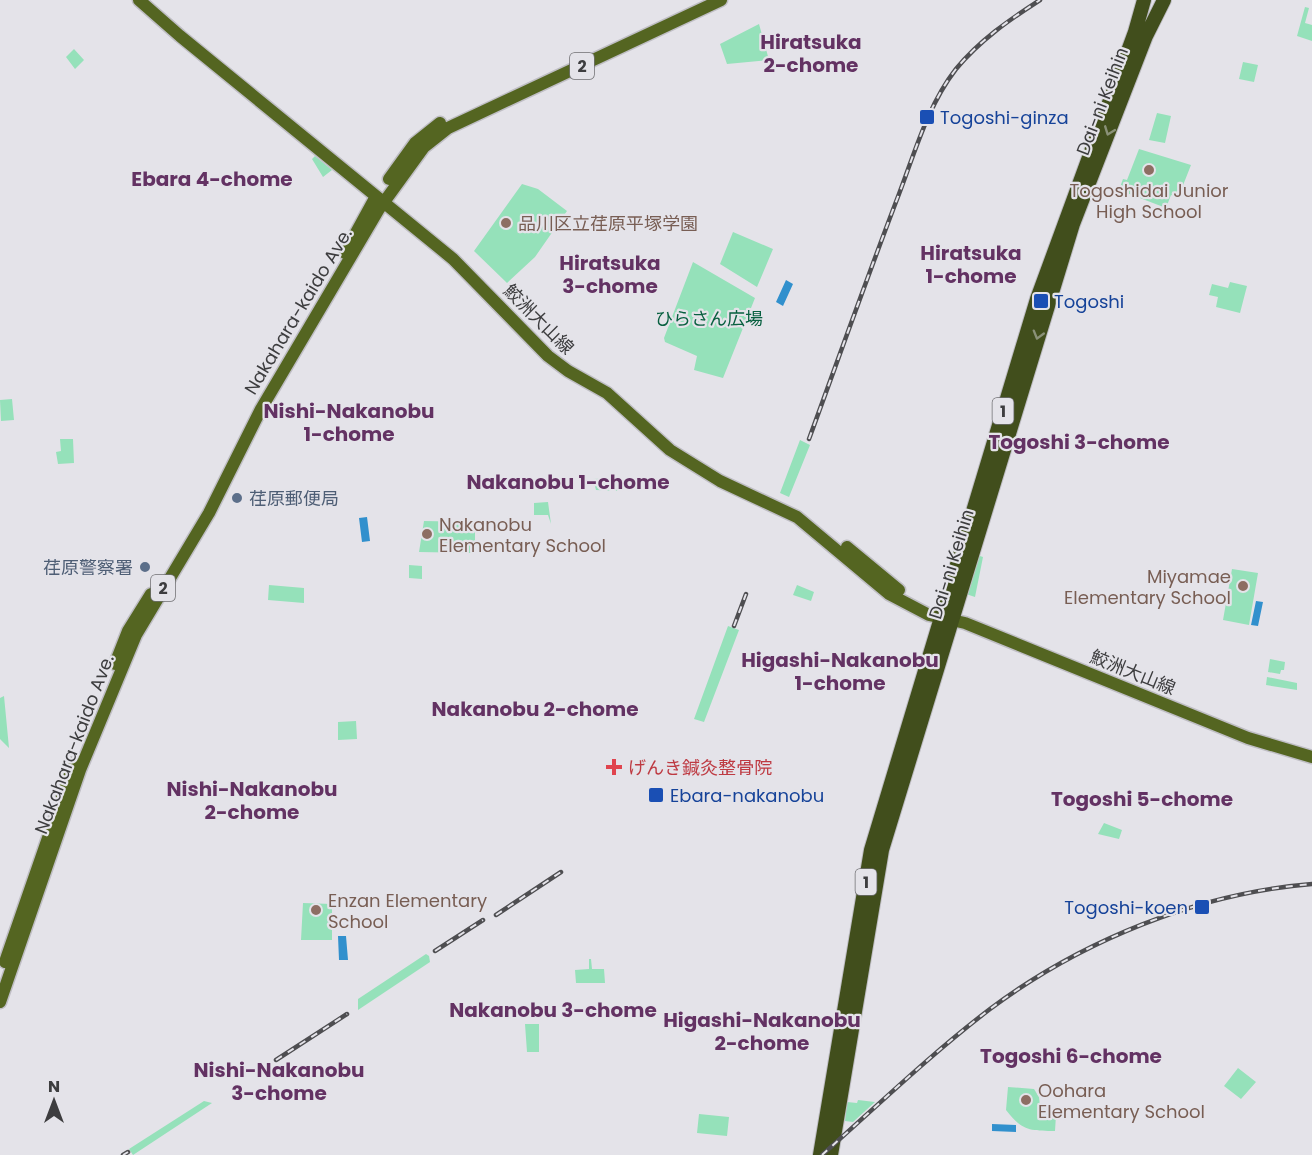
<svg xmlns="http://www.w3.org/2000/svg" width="1312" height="1155" viewBox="0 0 1312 1155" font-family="Poppins,'Noto Sans JP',sans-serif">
  <rect width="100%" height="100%" fill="#e4e3e9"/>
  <path fill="#95e1ba" d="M 1305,7 L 1309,8 L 1305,23 L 1312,25 L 1312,41 L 1297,36 Z
    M 759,24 L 769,60 L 727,64 L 720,44 Z
    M 74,49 L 84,60 L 75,69 L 66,57 Z
    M 1243,62 L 1258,65 L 1254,82 L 1239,79 Z
    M 1157,113 L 1171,116 L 1165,143 L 1149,140 Z
    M 1139,149 L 1191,165 L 1178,198 L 1171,195 L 1166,208 L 1119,190 L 1123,179 L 1127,180 Z
    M 315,156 L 332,170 L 323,177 L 312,159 Z
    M 522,184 L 538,189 L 567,211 L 535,257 L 507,283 L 474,251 Z
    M 733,232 L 773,249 L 757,287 L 720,264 Z
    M 693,262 L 755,298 L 723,378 L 694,370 L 697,356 L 665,342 L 664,338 Z
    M 1230,282 L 1247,286 L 1240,313 L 1216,307 L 1218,297 L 1209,295 L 1212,284 L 1228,288 Z
    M 12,399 L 14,420 L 1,421 L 0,400 Z
    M 60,439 L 73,439 L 74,463 L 58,464 L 56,452 L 61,451 Z
    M 800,440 L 810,445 L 789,497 L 780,493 Z
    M 622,478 L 623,490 L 619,491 L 596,490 L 593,479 Z
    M 548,502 L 551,524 L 548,515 L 534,515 L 534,503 Z
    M 424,521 L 475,522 L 475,553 L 419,552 Z
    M 977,555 L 983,557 L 975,597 L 966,594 Z
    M 409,565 L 422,566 L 422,579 L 409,578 Z
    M 1232,569 L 1258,573 L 1249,625 L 1223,620 Z
    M 269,585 L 304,588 L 304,603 L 268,600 Z
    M 797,585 L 814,592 L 811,601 L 793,595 Z
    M 728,626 L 739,630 L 704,722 L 694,719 Z
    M 1270,659 L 1285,662 L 1284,670 L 1281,670 L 1280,674 L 1268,672 Z
    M 1267,677 L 1297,683 L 1297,690 L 1266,685 Z
    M 4,696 L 9,748 L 0,739 L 0,698 Z
    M 356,721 L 357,739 L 338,740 L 338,722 Z
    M 1104,823 L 1122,830 L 1119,839 L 1098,834 Z
    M 303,903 L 332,904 L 332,940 L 301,940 Z
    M 426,954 L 429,956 L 430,962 L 358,1010 L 358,999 Z
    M 589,959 L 591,959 L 592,969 L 604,969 L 605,983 L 576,983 L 575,970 L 589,969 Z
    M 525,1024 L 539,1024 L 539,1052 L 527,1052 Z
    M 1238,1068 L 1256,1082 L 1241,1099 L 1224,1086 Z
    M 1008,1087 L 1034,1089 L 1039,1097 L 1040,1106 L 1056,1115 L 1055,1131 C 1030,1131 1022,1131 1006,1110 Z
    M 858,1100 L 875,1102 L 853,1122 L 845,1121 L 847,1102 L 857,1103 Z
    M 204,1101 L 212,1103 L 133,1155 L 129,1149 Z
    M 699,1114 L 729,1117 L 727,1136 L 697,1133 Z"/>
  <path fill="#3190cd" d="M 786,280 L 793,284 L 783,306 L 776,302 Z
    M 367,517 L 370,541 L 362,542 L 359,518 Z
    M 1256,601 L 1263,602 L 1258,626 L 1251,625 Z
    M 338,936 L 346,936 L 348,960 L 339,960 Z
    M 992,1124 L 1016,1125 L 1016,1132 L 992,1131 Z"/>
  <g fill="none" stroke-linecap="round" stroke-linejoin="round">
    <defs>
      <path id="major" d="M 139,0 L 180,36 L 453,259 L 548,356 L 568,371 L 607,393 L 670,450 L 720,481 L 797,517 L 889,594 L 929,615 L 965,623 L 1248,738 L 1312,757
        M 389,179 L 415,143 L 440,123
        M 345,253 L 374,200
        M 847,547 L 899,590
        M 115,664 L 128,631 L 151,594
        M 5,962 L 74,763
        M 0,1002 L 80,770 L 136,635 L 209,513 L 261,409 L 379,209 L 424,147 L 448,128 L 721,0"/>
      <path id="highway" d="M 820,1155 L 871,850 L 1037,299 L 1135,32 L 1144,0
        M 831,1155 L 882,850 L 1073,224 L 1146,36 L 1164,0"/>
    </defs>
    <use href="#major" stroke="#bfbec4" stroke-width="15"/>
    <use href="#highway" stroke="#bfbec4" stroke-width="16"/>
    <use href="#major" stroke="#546521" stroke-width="12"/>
    <use href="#highway" stroke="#414e1c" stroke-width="14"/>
    <defs>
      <path id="rail" d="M 809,439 C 839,357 868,275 899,194 C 915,152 928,105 956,69 C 980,40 1009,20 1040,0
        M 734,626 L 746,594
        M 496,915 L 561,872
        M 435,951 L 483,920
        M 276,1060 L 347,1014
        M 123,1155 L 128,1152
        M 822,1155 C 877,1106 931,1054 990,1009 C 1081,941 1198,893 1312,884"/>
    </defs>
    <use href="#rail" stroke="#4e4e51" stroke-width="4.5"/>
    <use href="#rail" stroke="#e4e3e9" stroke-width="2" stroke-dasharray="7" stroke-linecap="butt"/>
  </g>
  <defs><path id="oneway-chevron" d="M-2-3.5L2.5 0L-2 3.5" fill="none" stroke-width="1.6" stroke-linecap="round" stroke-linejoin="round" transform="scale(1.5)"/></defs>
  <g stroke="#8a9178">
    <use href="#oneway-chevron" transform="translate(1109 131) rotate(111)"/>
    <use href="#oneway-chevron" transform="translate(1038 335) rotate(106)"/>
  </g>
  <g fill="#1a4fb4" stroke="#e4e3e9" stroke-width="2">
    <rect x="919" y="109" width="16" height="16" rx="3"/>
    <rect x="1033" y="293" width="16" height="16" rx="3"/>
    <rect x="648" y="787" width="16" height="16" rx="3"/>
    <rect x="1194" y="899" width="16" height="16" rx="3"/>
  </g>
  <g fill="#8d6e63" stroke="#e4e3e9" stroke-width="2">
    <circle cx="1149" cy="170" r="6"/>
    <circle cx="506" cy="223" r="6"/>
    <circle cx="427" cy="534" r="6"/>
    <circle cx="1243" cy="586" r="6"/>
    <circle cx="316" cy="910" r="6"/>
    <circle cx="1026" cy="1100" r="6"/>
  </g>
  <g fill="#5c6f8a" stroke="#e4e3e9" stroke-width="2">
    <circle cx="237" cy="498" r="6"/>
    <circle cx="145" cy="567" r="6"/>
  </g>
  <path fill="#e0444e" stroke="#e4e3e9" stroke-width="2" d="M611 758h6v6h6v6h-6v6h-6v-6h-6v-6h6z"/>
  <g text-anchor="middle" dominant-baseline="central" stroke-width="4.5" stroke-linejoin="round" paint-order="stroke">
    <g fill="#e4e3e9" stroke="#6f6f72" stroke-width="1.5">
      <rect x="570" y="53" width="24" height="26" rx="4.5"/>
      <rect x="992.5" y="398" width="21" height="26" rx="4.5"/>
      <rect x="151" y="575" width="24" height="26" rx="4.5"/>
      <rect x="855.5" y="869" width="21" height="26" rx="4.5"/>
    </g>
    <g font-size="16" font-weight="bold" fill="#3d3d3f">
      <text x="582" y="66">2</text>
      <text x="1003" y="411">1</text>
      <text x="163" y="588">2</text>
      <text x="866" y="882">1</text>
    </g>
    <g font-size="18" fill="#3d3d3f" stroke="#e4e3e9">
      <text transform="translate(1102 101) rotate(-69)">Dai-ni Keihin</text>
      <text transform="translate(298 311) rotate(-59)">Nakahara-kaido Ave.</text>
      <text transform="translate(539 319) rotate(45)">鮫洲大山線</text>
      <text transform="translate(951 564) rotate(-73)">Dai-ni Keihin</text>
      <text transform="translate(1133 672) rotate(22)">鮫洲大山線</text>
      <text transform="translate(74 744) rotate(-69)">Nakahara-kaido Ave.</text>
    </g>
    <g font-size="18" fill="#164399" stroke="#e4e3e9" text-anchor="start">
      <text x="940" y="117">Togoshi-ginza</text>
      <text x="1054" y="301">Togoshi</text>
      <text x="670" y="795">Ebara-nakanobu</text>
      <text x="1188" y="907" text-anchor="end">Togoshi-koen</text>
    </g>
    <g font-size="18" fill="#785e54" stroke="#e4e3e9" text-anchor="start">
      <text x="1149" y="190" text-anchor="middle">Togoshidai Junior<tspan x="1149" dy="21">High School</tspan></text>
      <text x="518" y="223">品川区立荏原平塚学園</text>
      <text x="439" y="524">Nakanobu<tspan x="439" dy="21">Elementary School</tspan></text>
      <text x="1231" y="576" text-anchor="end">Miyamae<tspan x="1231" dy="21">Elementary School</tspan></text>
      <text x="328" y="900">Enzan Elementary<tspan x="328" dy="21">School</tspan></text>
      <text x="1038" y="1090">Oohara<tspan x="1038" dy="21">Elementary School</tspan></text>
    </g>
    <g font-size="18" fill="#086040" stroke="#e4e3e9">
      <text x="709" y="318">ひらさん広場</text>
    </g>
    <g font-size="18" fill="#4e5e75" stroke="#e4e3e9" text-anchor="start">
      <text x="249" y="498">荏原郵便局</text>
      <text x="133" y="567" text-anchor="end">荏原警察署</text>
    </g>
    <g font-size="18" fill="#be3a42" stroke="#e4e3e9" text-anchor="start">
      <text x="628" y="767">げんき鍼灸整骨院</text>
    </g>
    <g font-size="20" font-weight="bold" fill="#633263" stroke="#e4e3e9">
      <text x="811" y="42">Hiratsuka<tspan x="811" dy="23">2-chome</tspan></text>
      <text x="212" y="179">Ebara 4-chome</text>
      <text x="971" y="253">Hiratsuka<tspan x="971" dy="23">1-chome</tspan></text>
      <text x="610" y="263">Hiratsuka<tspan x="610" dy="23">3-chome</tspan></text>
      <text x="349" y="411">Nishi-Nakanobu<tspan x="349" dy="23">1-chome</tspan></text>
      <text x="1079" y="442">Togoshi 3-chome</text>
      <text x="568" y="482">Nakanobu 1-chome</text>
      <text x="840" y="660">Higashi-Nakanobu<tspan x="840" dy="23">1-chome</tspan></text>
      <text x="535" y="709">Nakanobu 2-chome</text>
      <text x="252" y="789">Nishi-Nakanobu<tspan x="252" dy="23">2-chome</tspan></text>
      <text x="1142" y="799">Togoshi 5-chome</text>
      <text x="553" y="1010">Nakanobu 3-chome</text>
      <text x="762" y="1020">Higashi-Nakanobu<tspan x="762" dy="23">2-chome</tspan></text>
      <text x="1071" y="1056">Togoshi 6-chome</text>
      <text x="279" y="1070">Nishi-Nakanobu<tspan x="279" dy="23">3-chome</tspan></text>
    </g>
  </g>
  <g transform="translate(54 1101)" stroke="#e4e3e9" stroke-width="4.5" paint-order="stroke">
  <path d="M0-4.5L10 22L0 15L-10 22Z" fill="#3d3d3f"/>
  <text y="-9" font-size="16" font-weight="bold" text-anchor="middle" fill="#3d3d3f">N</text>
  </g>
</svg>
